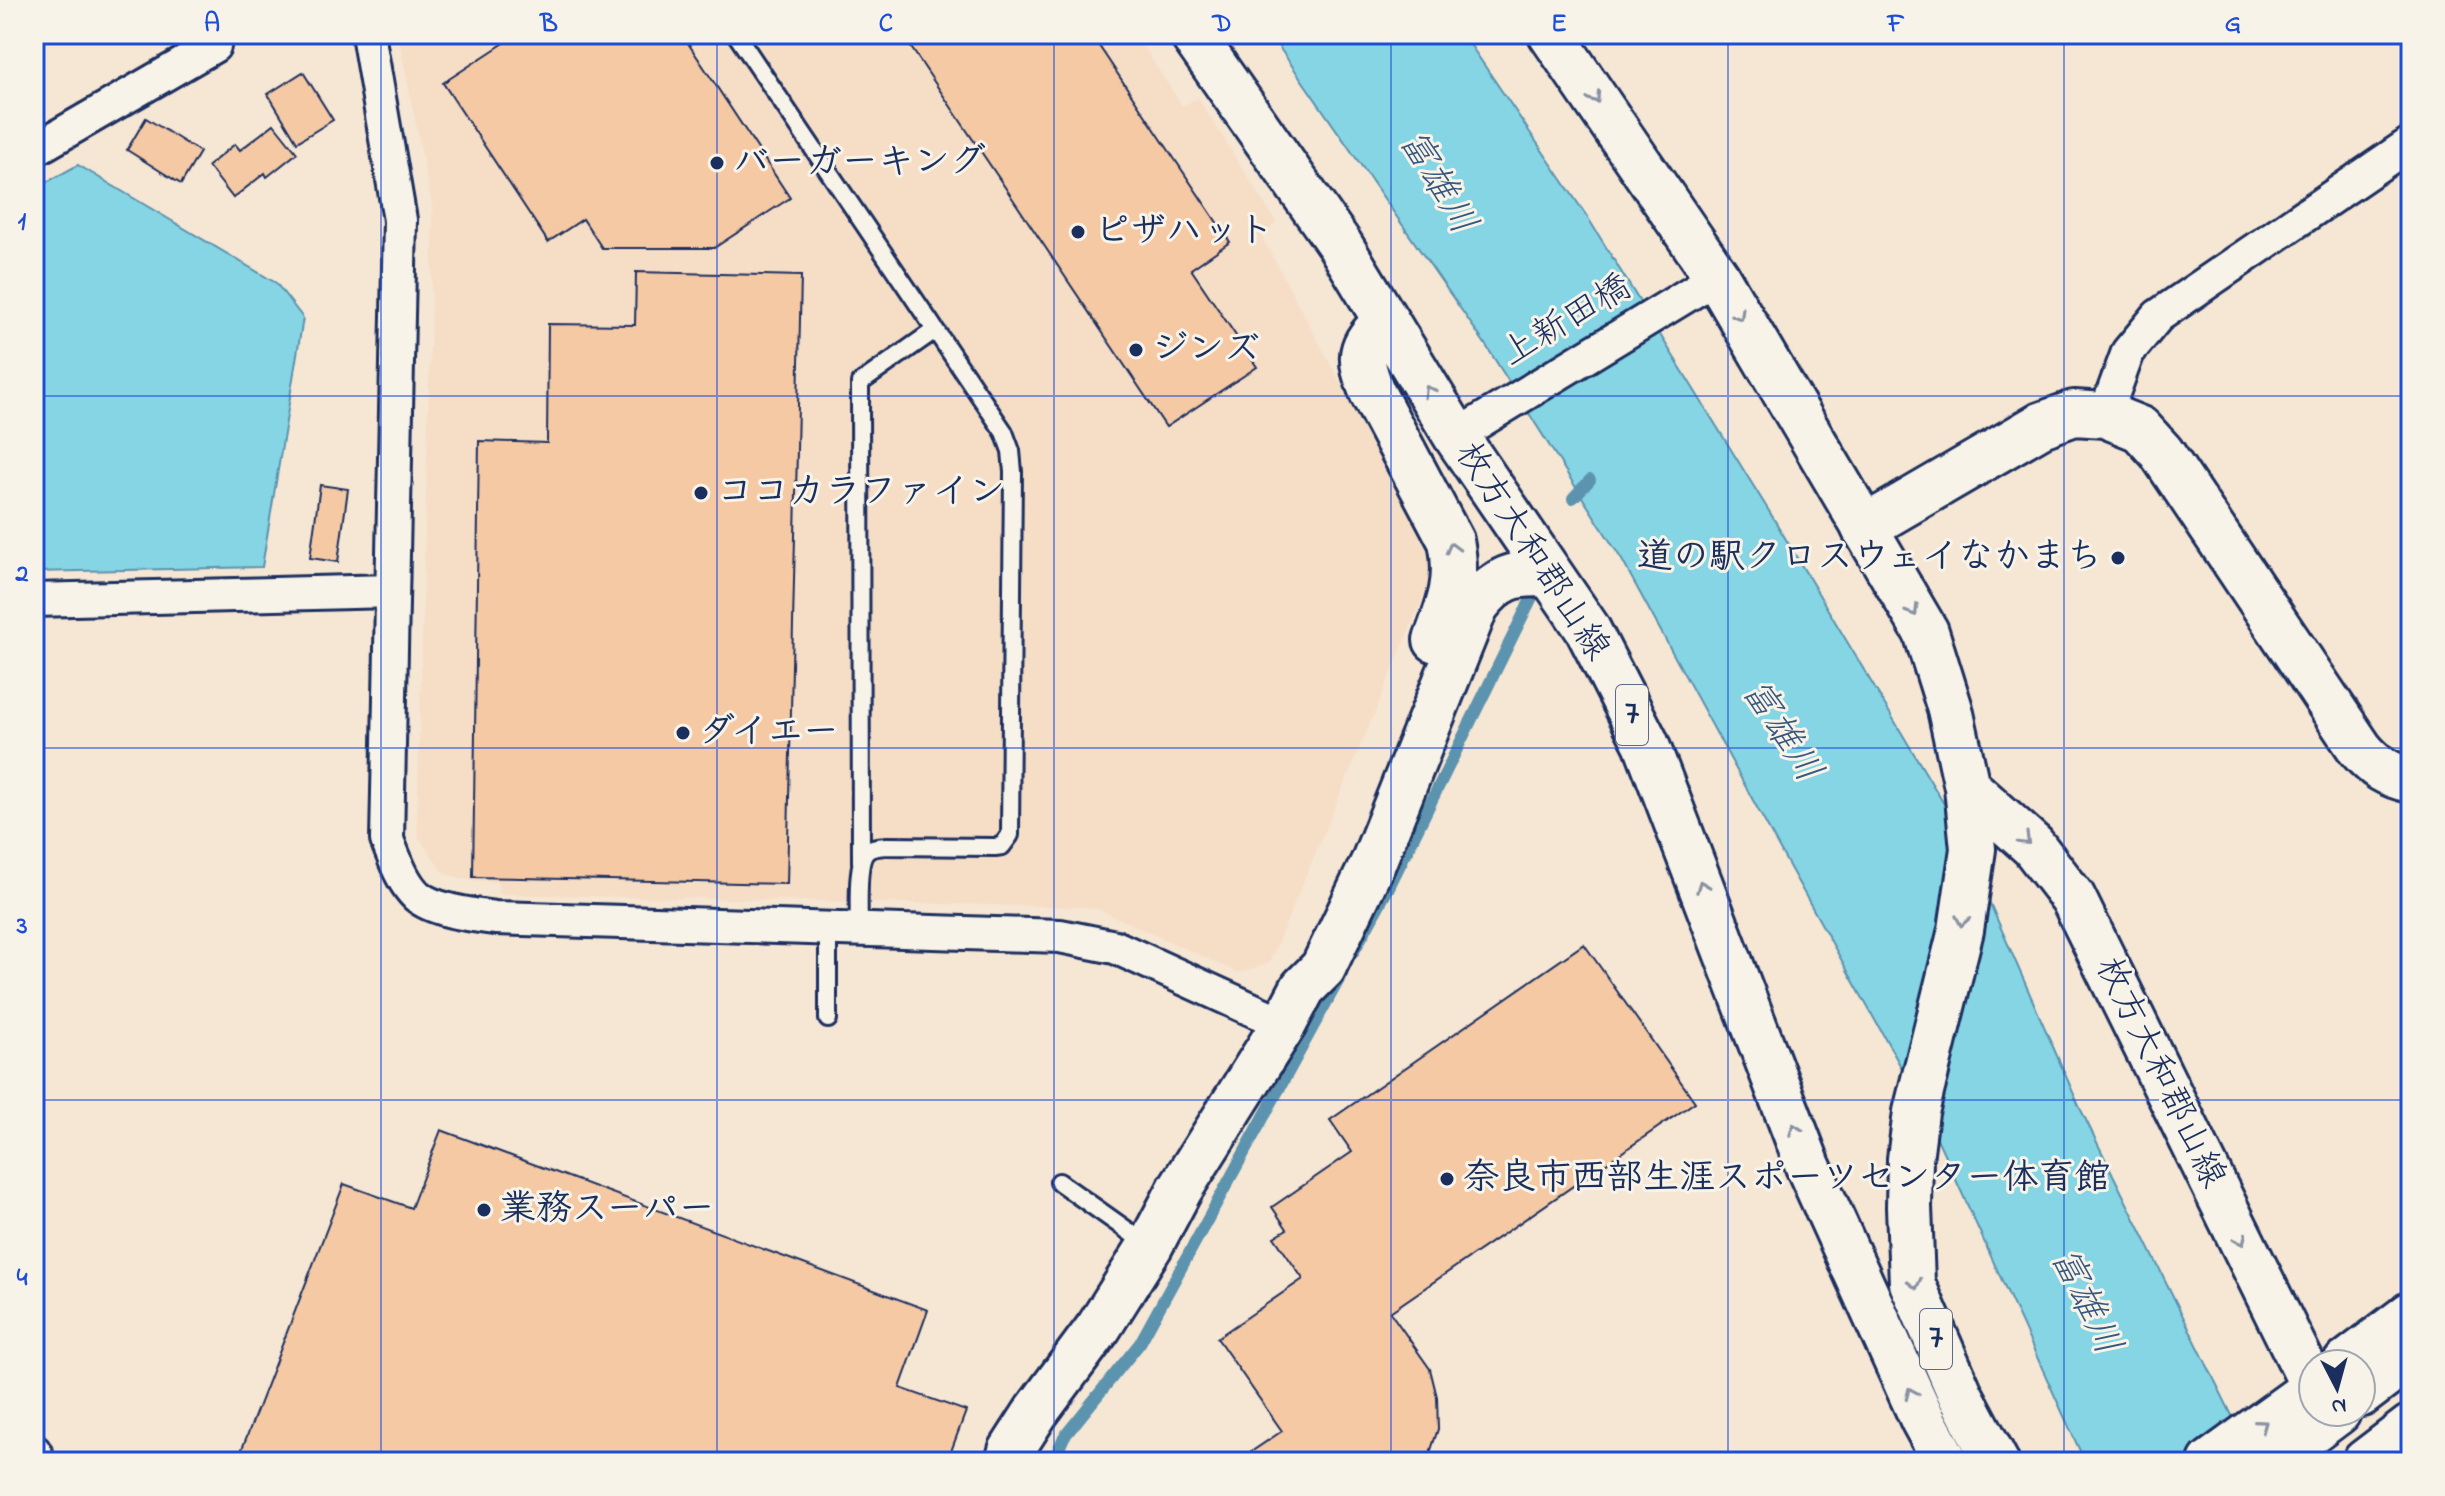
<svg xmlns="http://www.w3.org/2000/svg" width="2445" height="1496" viewBox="0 0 2445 1496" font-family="'Indie Flower','Klee One',sans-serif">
  <rect width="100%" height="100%" fill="#f6e6d4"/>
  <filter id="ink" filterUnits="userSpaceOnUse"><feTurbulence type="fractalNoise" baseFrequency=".0125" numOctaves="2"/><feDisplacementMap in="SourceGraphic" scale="16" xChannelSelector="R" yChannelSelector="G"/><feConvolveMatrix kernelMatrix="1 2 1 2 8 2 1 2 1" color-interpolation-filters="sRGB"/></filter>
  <g filter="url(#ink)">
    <path fill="#f6ddc6" d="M 398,34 L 1135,34 L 1182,106 L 1198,98 L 1276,222 L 1262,237 L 1426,542 L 1429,560 L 1431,578 L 1269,963 L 1239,973 L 1098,909 L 1082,907 L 499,894 L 497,882 L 467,880 L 444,873 L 419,838 L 417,823 L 433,242 L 432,205 Z"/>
    <path fill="#86d5e4" stroke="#5b93ae" stroke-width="2" d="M 1270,34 L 1463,34 L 1588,218 L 1772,516 L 1953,819 L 2079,1106 L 2255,1462 L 2085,1462 L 1919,1099 L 1779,848 L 1622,560 L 1485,344 Z
      M 78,165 L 276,283 L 303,318 L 262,567 L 34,572 L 34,189 Z"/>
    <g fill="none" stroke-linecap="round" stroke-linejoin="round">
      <path stroke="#5b93ae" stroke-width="12" d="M 1573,498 L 1590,480
        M 1354,951 L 1389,887 L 1536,589
        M 1053,1462 L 1064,1437 L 1140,1343 L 1342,974"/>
    </g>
    <path fill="#f5c9a4" stroke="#1b2f5e" stroke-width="2" d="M 518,34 L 682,34 L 790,198 L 714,248 L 602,248 L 583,219 L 548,242 L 443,83 Z
      M 902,34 L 1091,34 L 1230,242 L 1191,269 L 1257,367 L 1166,427 Z
      M 303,72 L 333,120 L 297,142 L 268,94 Z
      M 146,118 L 200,152 L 181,184 L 127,150 Z
      M 274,124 L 297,153 L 267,177 L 265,173 L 233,198 L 208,166 L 235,144 L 240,150 Z
      M 636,272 L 801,276 L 787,884 L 473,877 L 479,441 L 547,443 L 548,324 L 635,325 Z
      M 320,485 L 348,489 L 338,562 L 310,558 Z
      M 1584,944 L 1695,1102 L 1390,1312 L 1430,1369 L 1437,1397 L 1438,1429 L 1427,1462 L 1236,1462 L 1282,1431 L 1217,1338 L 1303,1279 L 1274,1237 L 1287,1229 L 1272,1207 L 1352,1152 L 1330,1120 Z
      M 441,1130 L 928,1310 L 900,1388 L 966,1411 L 947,1462 L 237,1462 L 344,1184 L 411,1208 Z"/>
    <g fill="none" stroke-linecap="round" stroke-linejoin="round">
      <defs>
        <path id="lane" d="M 736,34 L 1004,432 L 1011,451 L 1013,472 L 1010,835 L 1002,846 L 995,847 L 886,846 C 880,847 873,846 867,851 C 856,860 859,914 859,929
          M 861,862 L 860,383 L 935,330
          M 828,1019 L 828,928
          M 1059,1182 L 1148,1245"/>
        <path id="street" d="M 368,34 L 400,220 L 387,840 C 395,859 402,882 417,896 C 434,911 474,915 495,918 L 1060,936 L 1115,947 L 1284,1024
          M 34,150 L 214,46
          M 2105,415 L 2128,352 L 2158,316 L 2411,143
          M 1456,436 L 1717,277
          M 34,600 L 391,591
          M 34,1451 L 40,1462"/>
        <path id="secondary" d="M 1386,321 C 1358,347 1358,357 1372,392 L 1451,541 C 1459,580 1450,603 1436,640
          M 1864,528 L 2041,425 L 2074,413 L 2105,415 L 2140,429 L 2161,452 L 2360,749 C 2375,767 2388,775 2411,780
          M 2345,1364 L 2411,1314
          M 1008,1462 L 1011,1451 L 1036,1412 L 1099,1327 L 1150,1246 L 1180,1189 L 1284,1024 L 1303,988 L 1323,968 L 1373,863 L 1476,606 C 1498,577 1514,572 1550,575
          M 2211,1462 L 2313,1388"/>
        <path id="primary" d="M 1192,34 L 1340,245 L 1456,436 L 1587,628 L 1646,743 L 1808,1166 L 1923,1420 L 1946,1462
          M 1551,34 L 1717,277 L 1926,632 L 1950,709 L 1967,787 L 1973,849 L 1961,930 L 1916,1112 L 1910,1159 L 1909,1207 L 1912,1283 L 1961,1396 L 1996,1462
          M 1967,787 L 2033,846 L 2073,898 L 2313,1386"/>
        <path id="highway" d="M 2361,1394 L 2411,1356
          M 2271,1462 L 2338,1412
          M 2365,1462 L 2411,1427"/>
      </defs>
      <use href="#lane" stroke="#1b2f5e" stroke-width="22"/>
      <use href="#street" stroke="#1b2f5e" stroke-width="38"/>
      <use href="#secondary" stroke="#1b2f5e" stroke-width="50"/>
      <use href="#primary" stroke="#1b2f5e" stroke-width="50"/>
      <use href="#highway" stroke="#1b2f5e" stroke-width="50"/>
      <use href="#lane" stroke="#f7f3e8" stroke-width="16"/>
      <use href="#street" stroke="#f7f3e8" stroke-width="32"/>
      <use href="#secondary" stroke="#f7f3e8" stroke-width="44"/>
      <use href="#primary" stroke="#f7f3e8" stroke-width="44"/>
      <use href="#highway" stroke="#f7f3e8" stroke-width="44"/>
    </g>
    <defs><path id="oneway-chevron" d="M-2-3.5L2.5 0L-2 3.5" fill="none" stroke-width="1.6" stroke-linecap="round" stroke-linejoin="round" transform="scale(2)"/></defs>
    <g stroke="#8991a3">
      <use href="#oneway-chevron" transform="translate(1595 98) rotate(56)"/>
      <use href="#oneway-chevron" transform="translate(1739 315) rotate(59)"/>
      <use href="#oneway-chevron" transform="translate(1429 391) rotate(-121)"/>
      <use href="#oneway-chevron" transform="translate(1452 548) rotate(-105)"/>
      <use href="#oneway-chevron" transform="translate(1913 611) rotate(59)"/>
      <use href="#oneway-chevron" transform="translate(2025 840) rotate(44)"/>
      <use href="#oneway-chevron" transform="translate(1702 886) rotate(-111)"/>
      <use href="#oneway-chevron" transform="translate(1962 921) rotate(100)"/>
      <use href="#oneway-chevron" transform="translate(1795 1129) rotate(-110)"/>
      <use href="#oneway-chevron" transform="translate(2241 1240) rotate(64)"/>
      <use href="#oneway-chevron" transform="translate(1915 1284) rotate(76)"/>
      <use href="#oneway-chevron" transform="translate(1911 1393) rotate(-114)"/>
      <use href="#oneway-chevron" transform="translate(2262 1425) rotate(-36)"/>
    </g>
  </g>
  <path fill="none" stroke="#1d4ed8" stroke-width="2" stroke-opacity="0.55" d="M 381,34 L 381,1462M 717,34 L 717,1462M 1054,34 L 1054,1462M 1391,34 L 1391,1462M 1728,34 L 1728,1462M 2064,34 L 2064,1462M 34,396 L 2411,396M 34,748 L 2411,748M 34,1100 L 2411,1100"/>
  <g fill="#1b2f5e" stroke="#f7f3e8" stroke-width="3">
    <circle cx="717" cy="163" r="8"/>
    <circle cx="1078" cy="232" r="8"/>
    <circle cx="1136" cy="350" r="8"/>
    <circle cx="701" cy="493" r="8"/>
    <circle cx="2118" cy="558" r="8"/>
    <circle cx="683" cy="733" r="8"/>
    <circle cx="1447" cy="1179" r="8"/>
    <circle cx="484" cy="1210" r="8"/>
  </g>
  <g text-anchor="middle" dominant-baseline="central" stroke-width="6" stroke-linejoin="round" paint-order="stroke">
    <g fill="#f7f3e8" stroke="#5d6a87" stroke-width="2">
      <rect x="1616" y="685" width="32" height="60" rx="6"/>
      <rect x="1920" y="1309" width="32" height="60" rx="6"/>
    </g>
    <g font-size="34" font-weight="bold" fill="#1b2f5e">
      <text x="1632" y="715">7</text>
      <text x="1936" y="1339">7</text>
    </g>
    <g font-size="36" font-weight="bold" fill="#1b2f5e" stroke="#f7f3e8" text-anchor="start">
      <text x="733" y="163">バーガーキング</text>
      <text x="1094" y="232">ピザハット</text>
      <text x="1152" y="350">ジンズ</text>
      <text x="717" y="493">ココカラファイン</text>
      <text x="2102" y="558" text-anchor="end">道の駅クロスウェイなかまち</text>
      <text x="699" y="733">ダイエー</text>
      <text x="1463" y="1179">奈良市西部生涯スポーツセンター体育館</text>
      <text x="500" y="1210">業務スーパー</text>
    </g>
    <g font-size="36" fill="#1b2f5e" stroke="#f7f3e8">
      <text transform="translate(1567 322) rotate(-31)">上新田橋</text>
      <text transform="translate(1531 552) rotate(57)">枚方大和郡山線</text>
      <text transform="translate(2159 1073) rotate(64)">枚方大和郡山線</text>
    </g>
    <g font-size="38" font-style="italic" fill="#365880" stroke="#f7f3e8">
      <text transform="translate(1436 183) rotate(59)">富雄川</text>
      <text transform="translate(1780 732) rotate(57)">富雄川</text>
      <text transform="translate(2084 1302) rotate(64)">富雄川</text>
    </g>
  </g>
  <rect width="2445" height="1496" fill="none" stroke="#f7f3e8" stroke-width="88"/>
  <g transform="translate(2337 1388) rotate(174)"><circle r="38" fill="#f7f3e8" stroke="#9fa5b1" stroke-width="2"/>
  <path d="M0-6L14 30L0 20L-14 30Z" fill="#1b2f5e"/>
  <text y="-12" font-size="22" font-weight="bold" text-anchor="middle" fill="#1b2f5e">N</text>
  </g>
  <rect x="44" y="44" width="2357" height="1408" fill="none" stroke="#1d4ed8" stroke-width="3"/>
  <g font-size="26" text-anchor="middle" font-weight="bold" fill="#1d4ed8">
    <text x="212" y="31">A</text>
    <text x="549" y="31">B</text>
    <text x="886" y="31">C</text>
    <text x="1222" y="31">D</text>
    <text x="1559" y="31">E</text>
    <text x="1896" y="31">F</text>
    <text x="2233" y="31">G</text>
    <text x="22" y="229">1</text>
    <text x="22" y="581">2</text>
    <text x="22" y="933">3</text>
    <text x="22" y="1285">4</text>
  </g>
</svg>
